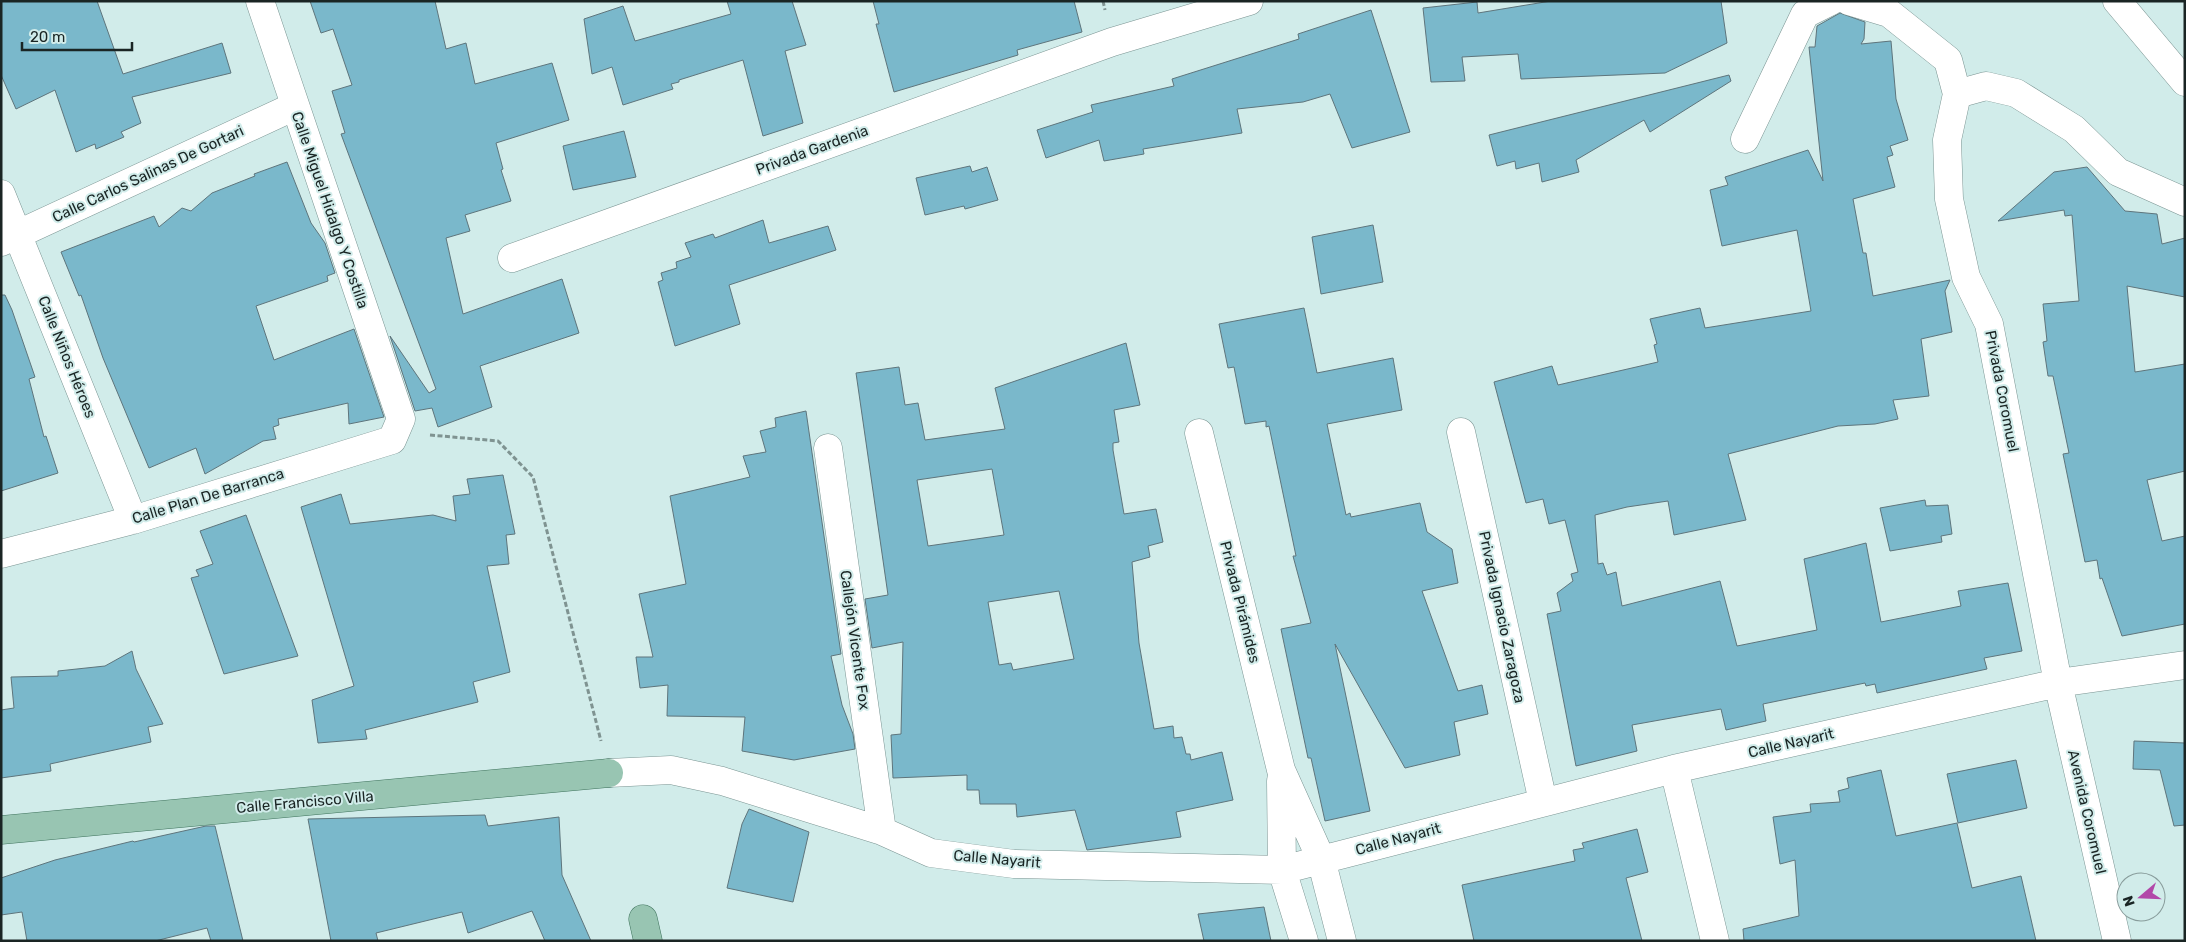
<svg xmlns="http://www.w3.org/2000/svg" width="2186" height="942" viewBox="0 0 2186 942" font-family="Rubik,sans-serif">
  <rect width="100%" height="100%" fill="#d1ecea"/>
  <path fill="#7ab8cb" stroke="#5e757c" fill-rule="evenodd" d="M 1,1 L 97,1 L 123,74 L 222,43 L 231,73 L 132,97 L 141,123 L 121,132 L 124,137 L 96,149 L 95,144 L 76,152 L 55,90 L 16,109 L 1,75 Z
    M 310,1 L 435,1 L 446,49 L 466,43 L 475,84 L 552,63 L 569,120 L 496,143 L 503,169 L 501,170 L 511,201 L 465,215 L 470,231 L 446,238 L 463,314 L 562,279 L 579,333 L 480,366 L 492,407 L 438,427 L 432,408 L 415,411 L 390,336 L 429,393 L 436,389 L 341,134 L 345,133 L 332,91 L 352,85 L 333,29 L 321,33 Z
    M 727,1 L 792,1 L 806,45 L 785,51 L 803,123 L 763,136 L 743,60 L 679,80 L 679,82 L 671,84 L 673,89 L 623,105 L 612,67 L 592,74 L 584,19 L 623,6 L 635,41 L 731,14 Z
    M 873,1 L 1074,1 L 1082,32 L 1017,50 L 1018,55 L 894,92 L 876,24 L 879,24 Z
    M 1551,1 L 1721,1 L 1727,43 L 1665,73 L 1521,79 L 1518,54 L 1462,57 L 1465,81 L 1431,82 L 1423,8 L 1477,2 L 1478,13 Z
    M 1371,10 L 1410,132 L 1352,148 L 1330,94 L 1303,102 L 1237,109 L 1242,133 L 1143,149 L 1144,154 L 1104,161 L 1099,140 L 1046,158 L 1037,130 L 1093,112 L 1091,105 L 1174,86 L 1172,79 L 1299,39 L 1298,34 Z
    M 1840,13 L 1865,22 L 1864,39 L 1861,44 L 1891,41 L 1896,99 L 1908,140 L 1890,146 L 1893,155 L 1887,157 L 1895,187 L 1853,199 L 1863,253 L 1866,253 L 1873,296 L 1950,280 L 1945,291 L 1952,332 L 1921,339 L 1929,396 L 1893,400 L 1898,419 L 1875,424 L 1838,426 L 1728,454 L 1746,520 L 1674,535 L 1668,501 L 1627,507 L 1595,515 L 1598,564 L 1603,563 L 1607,575 L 1616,572 L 1622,606 L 1720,581 L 1737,646 L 1817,630 L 1804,559 L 1866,543 L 1881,622 L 1961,606 L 1958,591 L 2008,583 L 2022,651 L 1984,658 L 1987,669 L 1877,693 L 1875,684 L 1866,686 L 1865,683 L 1763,704 L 1766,721 L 1726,730 L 1721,709 L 1632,725 L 1637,751 L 1576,766 L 1547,614 L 1561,611 L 1557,593 L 1573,581 L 1571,574 L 1578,572 L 1565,520 L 1549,524 L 1543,499 L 1526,503 L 1494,382 L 1552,366 L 1558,385 L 1658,362 L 1654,345 L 1657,344 L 1650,319 L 1700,308 L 1705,328 L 1811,311 L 1797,230 L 1722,246 L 1710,190 L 1728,185 L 1725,177 L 1808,150 L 1823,181 L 1809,47 L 1815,47 L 1817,26 Z
    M 1729,75 L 1731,81 L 1650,132 L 1644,120 L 1576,160 L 1579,172 L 1542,182 L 1539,163 L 1516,169 L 1515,161 L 1497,166 L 1489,135 Z
    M 624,131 L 636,177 L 573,190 L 563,146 Z
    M 287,162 L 311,223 L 325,243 L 335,273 L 327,276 L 328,281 L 256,306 L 274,360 L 354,329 L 384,417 L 349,424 L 348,403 L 278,419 L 279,425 L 273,427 L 276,439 L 263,441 L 205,474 L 196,448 L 149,468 L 103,358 L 81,295 L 79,296 L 61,252 L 154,216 L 159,227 L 182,208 L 191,211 L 212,193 L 255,176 L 254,174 Z
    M 970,166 L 972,172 L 987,167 L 998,200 L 965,209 L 964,206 L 925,215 L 916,178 Z
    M 2087,167 L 2125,211 L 2157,214 L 2162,244 L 2185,238 L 2185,297 L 2127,286 L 2135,372 L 2185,364 L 2185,471 L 2147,480 L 2162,541 L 2185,536 L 2185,624 L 2122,636 L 2102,578 L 2100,579 L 2097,560 L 2085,562 L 2063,454 L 2069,453 L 2053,376 L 2048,376 L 2043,342 L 2047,341 L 2043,304 L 2079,301 L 2072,215 L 2065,216 L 2064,210 L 1998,221 L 2054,172 Z
    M 763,220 L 769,243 L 828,226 L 836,250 L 729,285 L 740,324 L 675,346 L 658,282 L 663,280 L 661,273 L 677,268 L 676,262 L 691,257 L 685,243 L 713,234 L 715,238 Z
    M 1373,225 L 1383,282 L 1321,294 L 1312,237 Z
    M 1,295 L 5,295 L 12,310 L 35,377 L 29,379 L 44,437 L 46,436 L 58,473 L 1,491 Z
    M 1304,308 L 1317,373 L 1393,358 L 1402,410 L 1327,424 L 1346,515 L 1350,513 L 1351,517 L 1420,503 L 1427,532 L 1452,549 L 1458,583 L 1422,591 L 1458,691 L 1482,685 L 1488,714 L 1454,722 L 1460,755 L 1405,768 L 1335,644 L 1370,811 L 1325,821 L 1311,758 L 1308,758 L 1281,629 L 1311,623 L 1293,556 L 1296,556 L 1269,426 L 1266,427 L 1266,421 L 1245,424 L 1234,367 L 1228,368 L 1219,324 Z
    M 1126,343 L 1140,405 L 1114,410 L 1119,442 L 1113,443 L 1113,450 L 1124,514 L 1156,509 L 1163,542 L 1148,546 L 1150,557 L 1132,562 L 1139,643 L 1154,729 L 1173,726 L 1174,738 L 1182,737 L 1186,754 L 1190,754 L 1191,760 L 1222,752 L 1233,800 L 1176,812 L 1181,837 L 1087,850 L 1075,810 L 1017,817 L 1016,804 L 980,804 L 979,790 L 967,790 L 967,775 L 893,778 L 891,735 L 901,734 L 903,642 L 872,648 L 865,599 L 888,595 L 856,373 L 899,367 L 905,405 L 918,403 L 925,440 L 1005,429 L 995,388 ZM 992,469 L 1004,535 L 928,546 L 917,480 ZM 1059,591 L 1074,659 L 1013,670 L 1011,663 L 999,665 L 988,602 Z
    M 806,411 L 841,654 L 831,656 L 842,705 L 853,734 L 855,749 L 794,760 L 742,751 L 745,717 L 667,716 L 668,685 L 640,688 L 636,657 L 653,657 L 639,594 L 686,584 L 670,496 L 750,477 L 743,456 L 766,452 L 760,431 L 776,427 L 775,418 Z
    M 503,475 L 515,534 L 506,535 L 509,564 L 487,566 L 510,672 L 473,682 L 478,702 L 365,730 L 367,739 L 318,743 L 312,700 L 354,686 L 301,507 L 341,494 L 350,524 L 433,515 L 456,521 L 453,496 L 470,494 L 467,479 Z
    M 1925,500 L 1926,506 L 1948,505 L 1952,534 L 1941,536 L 1942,542 L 1890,551 L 1880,508 Z
    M 246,515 L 298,656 L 224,674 L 191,578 L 199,576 L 196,570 L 213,564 L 200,531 Z
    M 132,651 L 136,669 L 163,724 L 148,727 L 151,742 L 50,764 L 51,771 L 1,778 L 1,710 L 14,708 L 11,677 L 58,676 L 58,671 L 105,666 Z
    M 2134,741 L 2185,743 L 2185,825 L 2174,826 L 2160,770 L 2133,769 Z
    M 2016,760 L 2027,808 L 1958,823 L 1947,774 Z
    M 1881,770 L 1896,836 L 1957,823 L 1972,888 L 2021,876 L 2036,941 L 1744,941 L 1743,929 L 1799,916 L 1795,860 L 1780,864 L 1773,817 L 1811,812 L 1810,804 L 1840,802 L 1838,791 L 1849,788 L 1847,778 Z
    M 749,809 L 809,832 L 793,902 L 727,888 L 742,824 Z
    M 485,815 L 488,826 L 559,817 L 562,875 L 591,941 L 545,941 L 532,911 L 468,933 L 462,912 L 376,933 L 378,941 L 331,941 L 308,819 Z
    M 206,826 L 215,826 L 243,941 L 211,941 L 207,928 L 155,941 L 27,941 L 22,912 L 1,915 L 1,878 L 55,860 L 133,841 L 134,842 Z
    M 1637,829 L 1648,872 L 1626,878 L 1642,941 L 1474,941 L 1462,885 L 1575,861 L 1573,850 L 1584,848 L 1582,843 Z
    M 1264,907 L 1271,941 L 1204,941 L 1198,914 Z"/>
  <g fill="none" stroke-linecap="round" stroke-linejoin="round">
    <defs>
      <path id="minor" d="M 1849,1 L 1889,13 L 1948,60 L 1957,94 L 1947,140 L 1949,199 L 1966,277 L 1989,324 L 2058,683 L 2117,941
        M 2117,1 L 2185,82
        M 1957,94 L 1986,86 L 2016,93 L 2074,129 L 2118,172 L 2185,202
        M 1745,139 L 1805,14 L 1831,1
        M 1,194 L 133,520
        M 1,242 L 295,106
        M 512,258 L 1112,42 L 1249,1
        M 1461,432 L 1543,802
        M 1199,433 L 1281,770 L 1321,859 L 1342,941
        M 828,448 L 882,831
        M 1,554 L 133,520 L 392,440 L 401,419 L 260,1
        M 1674,769 L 1715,941
        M 609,773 L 671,770 L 722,781 L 882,831 L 931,853 L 1014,864 L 1282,870 L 1674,769 L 2058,683 L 2185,665
        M 1281,781 L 1282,870 L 1304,941"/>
      <path id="major" d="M 1,830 L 609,773
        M 643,919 L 648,941"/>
    </defs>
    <use href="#minor" stroke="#7b9593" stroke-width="29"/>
    <use href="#major" stroke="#40745e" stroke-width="29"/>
    <path stroke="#7f9391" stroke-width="3" stroke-dasharray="5 2.5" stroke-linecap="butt" d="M 1103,1 L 1105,10
      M 430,435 L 498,441 L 533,477 L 601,741"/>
    <use href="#minor" stroke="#fff" stroke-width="28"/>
    <use href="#major" stroke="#98c5b2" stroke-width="28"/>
  </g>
  <g text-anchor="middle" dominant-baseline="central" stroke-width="4" stroke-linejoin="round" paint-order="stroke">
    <g font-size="15" fill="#1a2524" stroke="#d1ecea">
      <text transform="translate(812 150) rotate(-20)">Privada Gardenia</text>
      <text transform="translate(148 174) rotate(-25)">Calle Carlos Salinas De Gortari</text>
      <text transform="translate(330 210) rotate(71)">Calle Miguel Hidalgo Y Costilla</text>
      <text transform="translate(67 357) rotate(68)">Calle Niños Héroes</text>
      <text transform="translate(2002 391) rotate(79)">Privada Coromuel</text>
      <text transform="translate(208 496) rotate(-17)">Calle Plan De Barranca</text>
      <text transform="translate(1240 602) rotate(76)">Privada Pirámides</text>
      <text transform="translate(1502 617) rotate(78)">Privada Ignacio Zaragoza</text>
      <text transform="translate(855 640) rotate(82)">Callejón Vicente Fox</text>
      <text transform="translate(1791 743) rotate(-13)">Calle Nayarit</text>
      <text transform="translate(305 802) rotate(-5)">Calle Francisco Villa</text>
      <text transform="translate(2087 812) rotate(77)">Avenida Coromuel</text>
      <text transform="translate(1398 839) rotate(-15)">Calle Nayarit</text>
      <text transform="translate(997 859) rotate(5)">Calle Nayarit</text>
    </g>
  </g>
  <rect width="2186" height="942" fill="none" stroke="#1a2524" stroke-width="5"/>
  <g transform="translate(2141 897) rotate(251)"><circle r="24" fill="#d1ecea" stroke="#889c9b"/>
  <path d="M0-4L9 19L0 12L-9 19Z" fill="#b248a9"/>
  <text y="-8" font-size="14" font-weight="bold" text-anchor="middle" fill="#1a2524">N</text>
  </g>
  <path d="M22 42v8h110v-8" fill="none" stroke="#1a2524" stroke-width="2.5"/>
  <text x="30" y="42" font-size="15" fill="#1a2524" stroke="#d1ecea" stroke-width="4" paint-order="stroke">20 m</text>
</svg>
